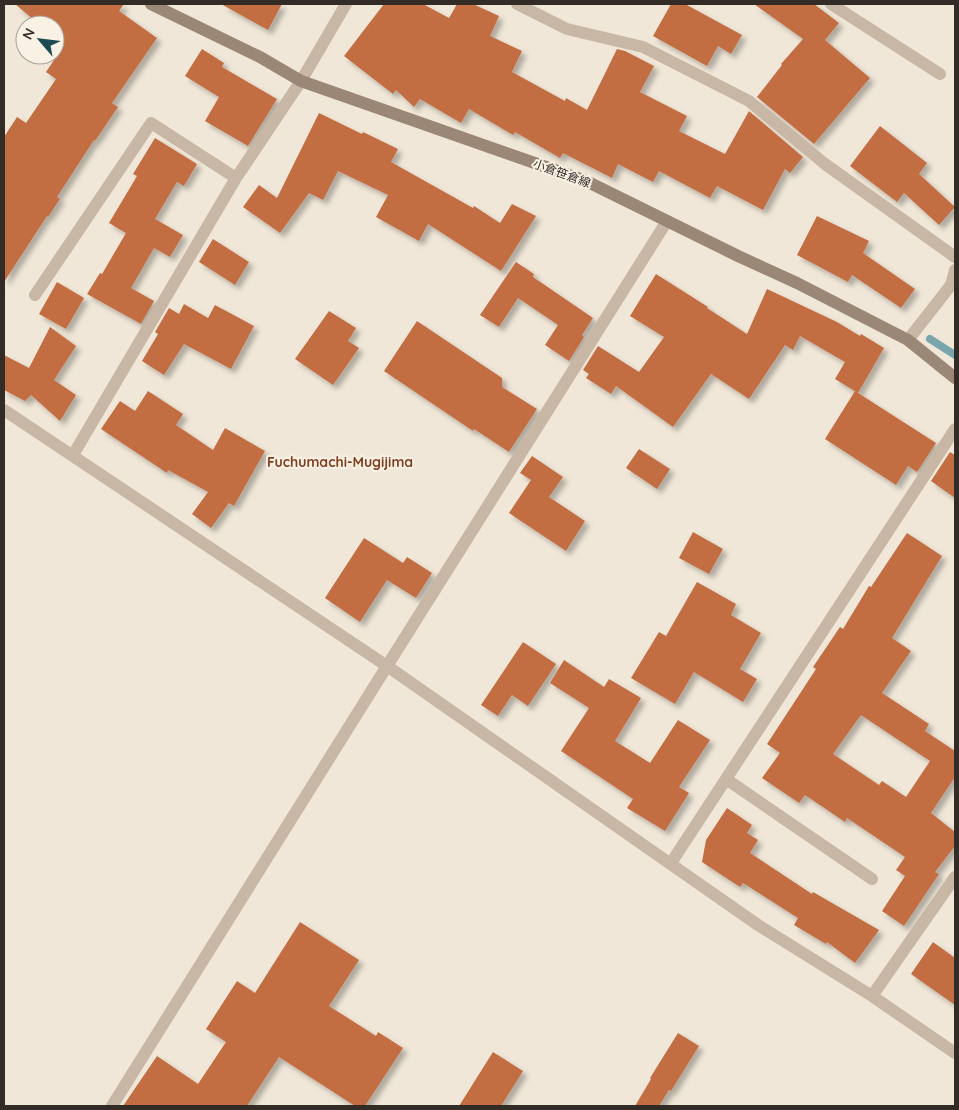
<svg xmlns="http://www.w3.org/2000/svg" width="959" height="1110" viewBox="0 0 959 1110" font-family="Quicksand,'Noto Sans JP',sans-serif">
  <defs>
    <filter id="shadow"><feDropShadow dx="4.5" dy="4.5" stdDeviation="2.5" flood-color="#0004"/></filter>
  </defs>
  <rect width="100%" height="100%" fill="#f0e7d8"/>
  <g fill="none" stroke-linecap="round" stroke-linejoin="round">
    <path stroke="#78a6ac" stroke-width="8" d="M 930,339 L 955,355"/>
  </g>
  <path fill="#c36d43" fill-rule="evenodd" filter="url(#shadow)" d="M 15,4 L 124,4 L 119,11 L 157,38 L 112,103 L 118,107 L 95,141 L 94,140 L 57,197 L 60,199 L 48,217 L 47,216 L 4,282 L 4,137 L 17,117 L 26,123 L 56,79 L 46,72 L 64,45 L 55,37 L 55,25 L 40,25 Z
    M 221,4 L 282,4 L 268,30 Z
    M 384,4 L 423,4 L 449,18 L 457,4 L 473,4 L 499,16 L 490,36 L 522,51 L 512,72 L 565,101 L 566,98 L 587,110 L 617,49 L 625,51 L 654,66 L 640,92 L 687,116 L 679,131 L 725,154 L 749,111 L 803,157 L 790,173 L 785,169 L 763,210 L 717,186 L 710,198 L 659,171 L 653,182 L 618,164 L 612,178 L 563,153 L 560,158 L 515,132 L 513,135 L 469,109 L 461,123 L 420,99 L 414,107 L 396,90 L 393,94 L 344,56 Z
    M 671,4 L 685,4 L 742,35 L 731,54 L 718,46 L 707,66 L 653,36 Z
    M 754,4 L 814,4 L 839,23 L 825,40 L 870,78 L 814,144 L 757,97 L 782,65 L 781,64 L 803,39 Z
    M 202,49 L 224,63 L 222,67 L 277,99 L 248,146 L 205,121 L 219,97 L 185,76 Z
    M 319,113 L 362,134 L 363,132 L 398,149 L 391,162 L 473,208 L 474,206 L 500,223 L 512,204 L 536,216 L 501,271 L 428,224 L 419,241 L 376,217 L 388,195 L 338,171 L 323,200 L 309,193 L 280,233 L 243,207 L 259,185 L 277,198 Z
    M 880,126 L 927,163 L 919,174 L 955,207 L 939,225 L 904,193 L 897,202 L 850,166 Z
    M 155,138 L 197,164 L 184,186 L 177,182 L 155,219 L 183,235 L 170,257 L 154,248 L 131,288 L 154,301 L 141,324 L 87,294 L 100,273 L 102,274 L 126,233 L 109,223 L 137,176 L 133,174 Z
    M 817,216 L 869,241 L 863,253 L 915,289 L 901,308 L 852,275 L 848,282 L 797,255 Z
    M 213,239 L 249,262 L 235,285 L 199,262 Z
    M 516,262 L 534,274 L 533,277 L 593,318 L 582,335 L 584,337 L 569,361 L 545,345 L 558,325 L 518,298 L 499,327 L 480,315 Z
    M 656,274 L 708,307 L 707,308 L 747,334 L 767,289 L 837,322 L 860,336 L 861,334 L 884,348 L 858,393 L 835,379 L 845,362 L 800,336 L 793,350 L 785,345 L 749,399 L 711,374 L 673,427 L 616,386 L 611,394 L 586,378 L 589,374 L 583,370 L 598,346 L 639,372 L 664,337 L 630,316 Z
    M 57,282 L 84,298 L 66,329 L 39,314 Z
    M 184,304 L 208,318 L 215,305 L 254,326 L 231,369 L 184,344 L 164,375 L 142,361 L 158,334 L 155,332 L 169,308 L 179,314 Z
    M 329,311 L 356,328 L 348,341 L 359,348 L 333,385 L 295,359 Z
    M 417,321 L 502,378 L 502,387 L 537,409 L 509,452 L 474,429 L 473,431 L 384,371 Z
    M 50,327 L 76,346 L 54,380 L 76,395 L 60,421 L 31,395 L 25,401 L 4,390 L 4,375 L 5,372 L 4,370 L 4,355 L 29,368 Z
    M 148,391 L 183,414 L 176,425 L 213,450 L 225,428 L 265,451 L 234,506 L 229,503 L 211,528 L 192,514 L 208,492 L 168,470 L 167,473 L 101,429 L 120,401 L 135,411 Z
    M 855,391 L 936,443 L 917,472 L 908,466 L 896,485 L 825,439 Z
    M 639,449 L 670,469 L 657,489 L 626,468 Z
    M 950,452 L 955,455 L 955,498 L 931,481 Z
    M 532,456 L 563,477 L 549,497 L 585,521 L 566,551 L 509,513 L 531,480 L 520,473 Z
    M 693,532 L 723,549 L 709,574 L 679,558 Z
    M 907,533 L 942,556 L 892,638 L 911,651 L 882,693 L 929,724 L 925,731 L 955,751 L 955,777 L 931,813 L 955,832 L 955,846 L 935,872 L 939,874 L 904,926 L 882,911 L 905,876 L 896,870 L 905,857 L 847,818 L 845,822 L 805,795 L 799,803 L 762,778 L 780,753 L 767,744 L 816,669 L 813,667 L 840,627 L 843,629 L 869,586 L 871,587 ZM 861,715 L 930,761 L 906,797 L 882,781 L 879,785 L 833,754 Z
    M 364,538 L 403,563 L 407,557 L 432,573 L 416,598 L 387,580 L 360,622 L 325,598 Z
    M 697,582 L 736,604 L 731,615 L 761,633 L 740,669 L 757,679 L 743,702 L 694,672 L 675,704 L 631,678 L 659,632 L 666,636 Z
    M 523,642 L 556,664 L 528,706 L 512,695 L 498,716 L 481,705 Z
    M 564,660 L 604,687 L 609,679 L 641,698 L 615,741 L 650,763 L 678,720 L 710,740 L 679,787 L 689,793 L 665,831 L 627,808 L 633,799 L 561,751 L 589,708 L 550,683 Z
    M 727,808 L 752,825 L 747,833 L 758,840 L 750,853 L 812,894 L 813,892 L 879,930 L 855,963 L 827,942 L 826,944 L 794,925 L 798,918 L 743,883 L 740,887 L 702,862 L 706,840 Z
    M 300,922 L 359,960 L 329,1006 L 376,1036 L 378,1032 L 403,1048 L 365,1106 L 355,1106 L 279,1057 L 247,1106 L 123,1106 L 157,1056 L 198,1084 L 226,1042 L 206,1029 L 237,981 L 255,993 Z
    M 933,942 L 955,958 L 955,1005 L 911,974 Z
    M 678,1033 L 699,1046 L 671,1091 L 669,1090 L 659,1106 L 635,1106 L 651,1079 L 650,1078 Z
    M 493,1052 L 523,1071 L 501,1106 L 459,1106 Z"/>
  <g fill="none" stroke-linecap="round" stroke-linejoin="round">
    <path stroke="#c8b7a5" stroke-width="12" d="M 517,4 L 567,29 L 643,47 L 749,101 L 825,164 L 955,257
      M 831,4 L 940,74
      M 35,295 L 151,123 L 236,178
      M 908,340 L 951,285 L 955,270
      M 4,410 L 387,666 L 758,925 L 872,996 L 955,1053
      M 73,455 L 236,178 L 301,81 L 346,4
      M 726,779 L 872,879
      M 671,863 L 955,429
      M 872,996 L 955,877
      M 112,1106 L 387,666 L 667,221"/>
    <path stroke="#9b8776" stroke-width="12" d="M 151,4 L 260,57 L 301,81 L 586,181 L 738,256 L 797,283 L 908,340 L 955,378"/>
  </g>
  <g text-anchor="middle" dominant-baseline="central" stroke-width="4" stroke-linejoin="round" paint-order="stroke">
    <g font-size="12" fill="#332b26" stroke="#f8f1e4">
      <text transform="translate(562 173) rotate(20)">小倉笹倉線</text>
    </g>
    <g font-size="14" font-weight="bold" fill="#803f21" stroke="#f8f1e4">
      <text x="340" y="462">Fuchumachi-Mugijima</text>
    </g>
  </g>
  <rect width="959" height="1110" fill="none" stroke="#332b26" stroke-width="10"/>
  <g transform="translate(40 40) rotate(298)"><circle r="24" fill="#f8f1e4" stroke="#a9a298"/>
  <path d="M0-4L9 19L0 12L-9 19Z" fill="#1d4b53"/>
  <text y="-8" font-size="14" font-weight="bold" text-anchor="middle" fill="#332b26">N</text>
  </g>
</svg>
